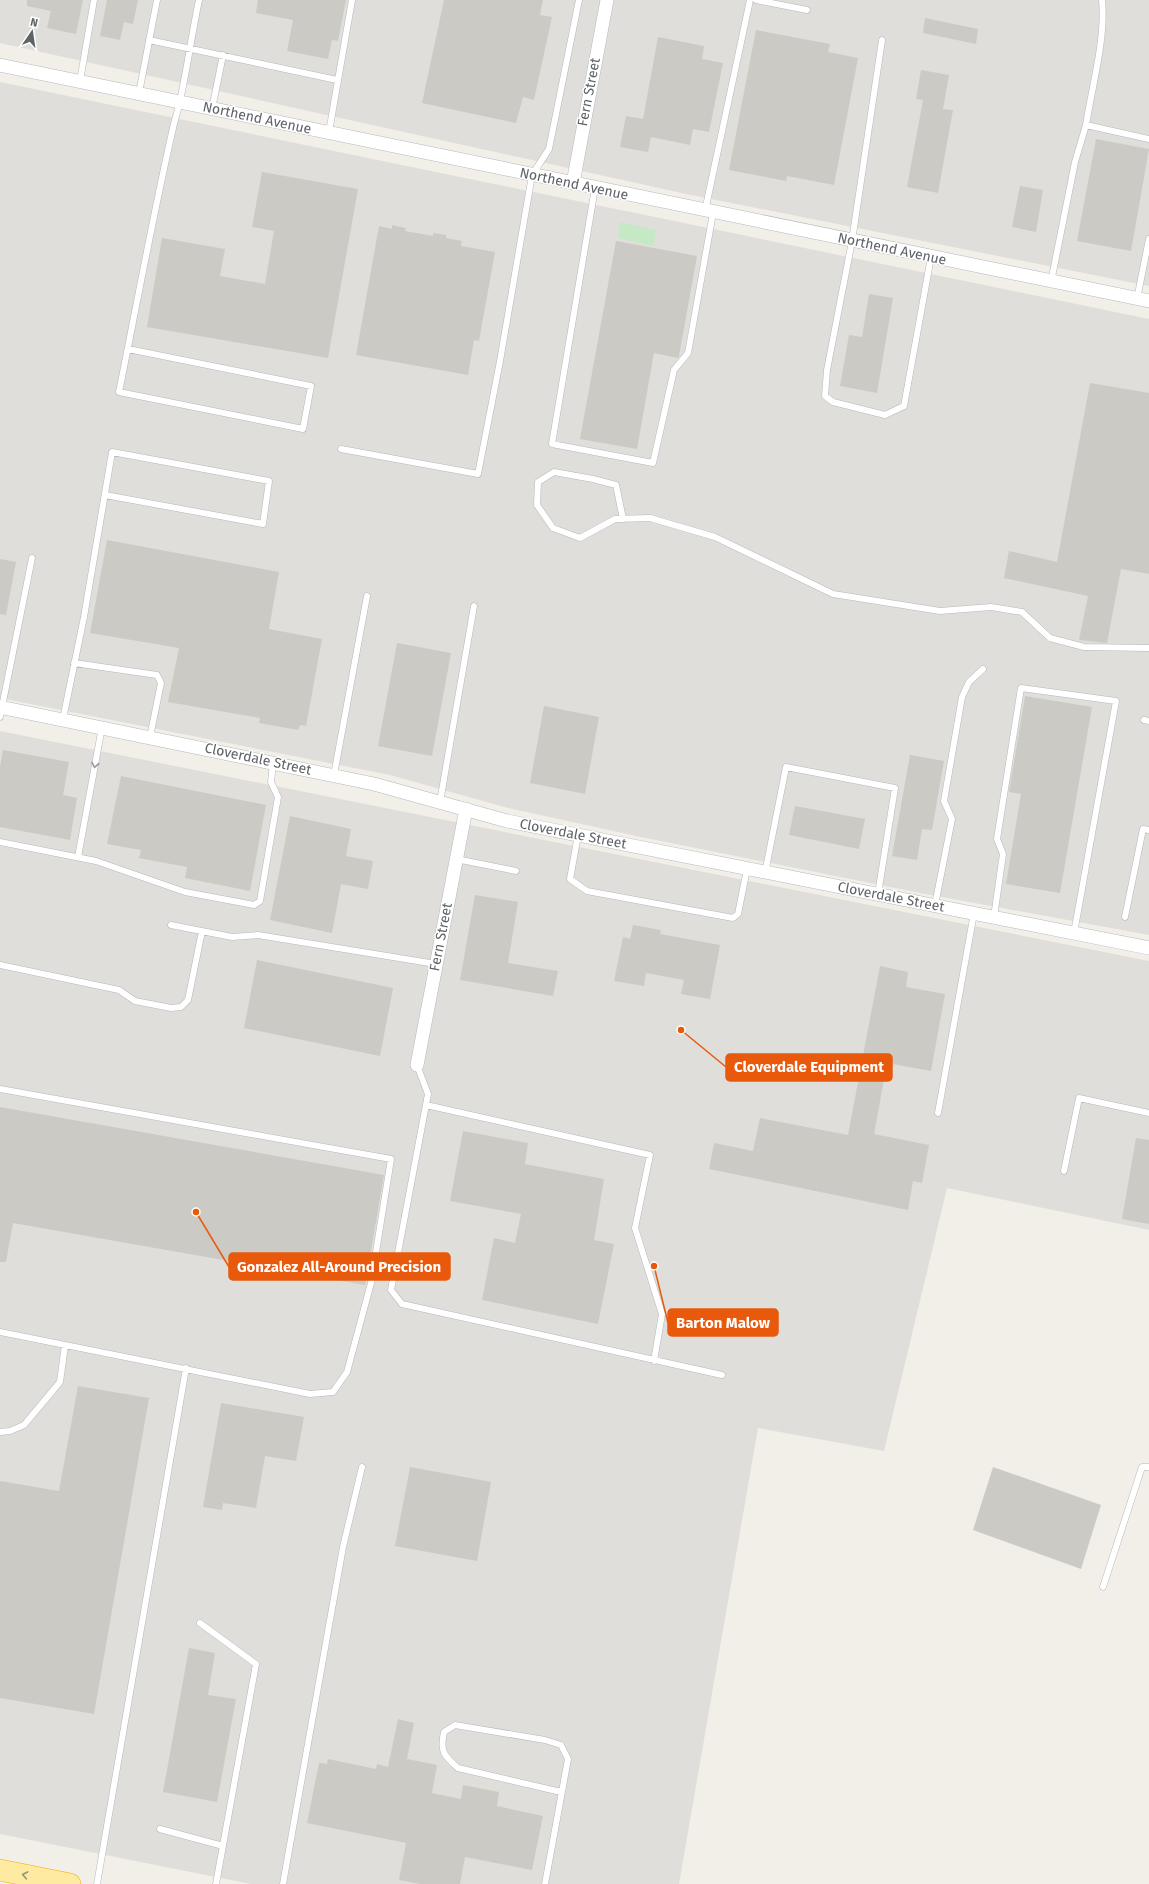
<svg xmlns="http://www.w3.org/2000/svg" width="1149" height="1884" viewBox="0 0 1149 1884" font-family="'Fira Sans',sans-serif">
  <rect width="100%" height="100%" fill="#f1efe8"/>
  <path fill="#e0deda" d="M 0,0 L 1149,0 L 1149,286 L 686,194 L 0,43 Z
    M 0,82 L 1149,319 L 1149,935 L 920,893 L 641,837 L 508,808 L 390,775 L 0,698 Z
    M 0,731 L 1149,961 L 1149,1230 L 947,1188 L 884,1451 L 758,1428 L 679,1884 L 251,1884 L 0,1834 Z"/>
  <path fill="#c5e8c5" d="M 620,222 L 656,230 L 653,246 L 618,238 Z"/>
  <path fill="#cccac5" d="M 27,0 L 83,0 L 76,34 L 47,28 L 51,11 L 27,6 Z
    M 107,0 L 138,0 L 133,24 L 124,22 L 120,40 L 100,36 Z
    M 258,0 L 346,0 L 338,41 L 332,40 L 328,59 L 287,51 L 293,20 L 256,13 Z
    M 444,0 L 543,0 L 540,15 L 552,17 L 534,100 L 523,97 L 516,123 L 422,103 Z
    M 925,18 L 978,29 L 976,44 L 923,33 Z
    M 756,30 L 830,44 L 828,52 L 858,58 L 834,185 L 787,176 L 786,181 L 729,170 Z
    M 658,37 L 704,46 L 702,59 L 723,63 L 709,132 L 693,129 L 690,145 L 651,137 L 648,152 L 620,147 L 626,116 L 643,119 Z
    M 921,70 L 949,75 L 943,109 L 953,110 L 938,193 L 907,187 L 923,100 L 916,99 Z
    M 1096,139 L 1149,149 L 1131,251 L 1077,241 Z
    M 262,172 L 358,189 L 328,358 L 147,327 L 162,238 L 225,249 L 220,276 L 265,284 L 274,231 L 252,227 Z
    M 1020,186 L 1043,190 L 1036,232 L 1012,227 Z
    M 392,225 L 406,228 L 405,231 L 433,236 L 433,233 L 446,235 L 446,238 L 462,241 L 461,246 L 495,252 L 479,341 L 474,340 L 468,375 L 356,355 L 379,226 L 392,229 Z
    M 616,241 L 697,256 L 679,356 L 678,358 L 654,353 L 637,449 L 580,439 Z
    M 869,294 L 893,298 L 877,393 L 840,386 L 849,335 L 862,337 Z
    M 1090,383 L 1149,393 L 1149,574 L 1121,569 L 1107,643 L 1079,640 L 1088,596 L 1004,578 L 1009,551 L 1057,562 Z
    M 107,540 L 279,572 L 269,629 L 322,639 L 306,726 L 300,725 L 298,730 L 259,723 L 260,718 L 168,702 L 179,648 L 90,633 Z
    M 0,559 L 16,562 L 6,615 L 0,614 Z
    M 397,643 L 451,653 L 432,756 L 378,746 Z
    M 1025,696 L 1092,707 L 1060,893 L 1006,884 L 1021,794 L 1009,792 Z
    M 544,706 L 599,717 L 585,794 L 530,783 Z
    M 3,750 L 69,762 L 63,795 L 77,798 L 70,840 L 0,827 L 0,767 Z
    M 910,755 L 944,761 L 932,830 L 922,829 L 917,860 L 892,856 Z
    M 121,776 L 266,805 L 250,891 L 185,878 L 187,867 L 139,858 L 141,850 L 107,844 Z
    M 795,806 L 865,819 L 859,849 L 789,835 Z
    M 290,816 L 351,829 L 346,856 L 373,861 L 368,889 L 341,884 L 332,933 L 270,920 Z
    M 475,895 L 518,902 L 508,963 L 558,971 L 553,996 L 460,980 Z
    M 633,925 L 661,930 L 660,934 L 720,945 L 710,999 L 681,994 L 684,980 L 646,973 L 644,986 L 614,981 L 623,937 L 630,939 Z
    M 257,960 L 393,988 L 380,1056 L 244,1028 Z
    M 880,966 L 908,972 L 906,987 L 945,994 L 931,1071 L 887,1063 L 874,1134 L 929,1145 L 922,1183 L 913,1181 L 908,1210 L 709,1169 L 714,1143 L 753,1151 L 760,1118 L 848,1135 Z
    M 0,1107 L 384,1175 L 365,1285 L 13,1223 L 6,1262 L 0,1262 Z
    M 463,1131 L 528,1143 L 525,1164 L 604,1179 L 594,1240 L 614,1244 L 598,1324 L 482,1300 L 494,1238 L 515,1243 L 521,1214 L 450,1201 Z
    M 1136,1138 L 1149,1140 L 1149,1224 L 1122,1219 Z
    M 78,1386 L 149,1398 L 94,1714 L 0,1698 L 0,1481 L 59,1491 Z
    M 221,1403 L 304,1417 L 296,1461 L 265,1456 L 256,1508 L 223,1503 L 222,1510 L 203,1507 Z
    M 410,1467 L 491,1482 L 477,1561 L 395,1546 Z
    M 993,1467 L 1101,1505 L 1081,1569 L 973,1530 Z
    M 189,1648 L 215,1653 L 208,1695 L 236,1699 L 217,1802 L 163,1792 Z
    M 398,1719 L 414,1723 L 407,1759 L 437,1765 L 432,1793 L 461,1799 L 463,1785 L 499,1792 L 497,1806 L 543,1816 L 532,1870 L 465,1857 L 460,1884 L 420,1884 L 399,1880 L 406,1843 L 307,1823 L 319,1763 L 327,1764 L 328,1759 L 376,1769 L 377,1764 L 388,1767 Z"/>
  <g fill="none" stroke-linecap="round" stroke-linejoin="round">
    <defs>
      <path id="service" d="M 756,0 L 807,10
        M 149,40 L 337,80
        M 882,40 L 852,241 L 827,370 L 825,396 L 833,402 L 885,415 L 904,406 L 931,257
        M 80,81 L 94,0
        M 139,93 L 157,0
        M 212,109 L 223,55
        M 1086,125 C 1092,87 1106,37 1102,0
        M 329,132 L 352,0
        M 595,188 L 552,444 L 653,463 L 674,370 L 688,353 L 713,213
        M 705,211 L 750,0
        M 1051,282 L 1075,162 L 1086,125 L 1149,139
        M 1137,299 L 1149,239
        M 128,349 L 311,386 L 303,429 L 119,392 C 137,304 153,215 173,128 C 175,119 178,110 180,101 C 187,68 192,34 199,0
        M 341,449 L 478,474 L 500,361 L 532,175 L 549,149 L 579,0
        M 623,519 L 616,485 L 593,479 L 554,472 L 538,482 L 537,505 L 553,528 L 580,538 L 615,519 L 650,518 L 715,537 L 833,594 L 940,611 L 991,607 L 1022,612 L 1050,638 L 1084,647 L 1149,648
        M 74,663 L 157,675 L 161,683 L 150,737
        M 0,717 L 32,558
        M 63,719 L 84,617 L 112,452 L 269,481 L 263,524 L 105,495
        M 1144,720 L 1149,721
        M 334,775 L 367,596
        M 440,802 L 474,606
        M 578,835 L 570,879 L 587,891 L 733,918 L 738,914 L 747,869
        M 0,842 L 96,861 L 185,892 L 254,905 L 260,901 L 278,797 L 271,782 L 273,763
        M 78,857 L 102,727
        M 456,859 L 516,871
        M 765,873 L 786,767 L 895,788 L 878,894
        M 935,905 L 952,819 L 944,801 L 962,697 L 969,682 L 983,669
        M 994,917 L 1003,854 L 997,839 L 1021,688 L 1116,701 L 1074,933
        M 1125,917 L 1143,829 L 1149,830
        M 171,925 L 232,937 L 258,935 L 436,964
        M 0,965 L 119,990 L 135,1001 L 171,1008 L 181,1007 L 188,1000 L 202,931
        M 417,1065 L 428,1094 L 391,1290 L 402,1304 L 722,1375
        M 0,1089 L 391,1159 L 371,1283 L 347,1372 L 333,1392 L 310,1394 L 0,1332
        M 426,1105 L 650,1155 L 635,1228 L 662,1314 L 654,1361
        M 938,1113 L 974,913
        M 1064,1171 L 1079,1098 L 1149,1113
        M 0,1432 L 10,1431 L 24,1425 L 60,1382 L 65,1345
        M 1103,1587 L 1142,1467 L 1149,1467
        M 200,1623 L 256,1664 L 216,1884
        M 160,1829 L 223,1846
        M 97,1884 L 186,1368
        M 283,1884 L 343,1547 L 362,1467
        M 545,1884 L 568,1759 L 561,1745 L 545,1740 L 455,1725 L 444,1732 C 440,1751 443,1755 458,1768 L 561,1792"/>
      <path id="minor" d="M 0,65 L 1149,301
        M 573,183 L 607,0
        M 0,707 L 374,784 L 507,821 L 1149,948
        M 417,1065 L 466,809"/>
      <path id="trunk" d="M 0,1870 L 70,1884"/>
    </defs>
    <use href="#service" stroke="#b5b8bc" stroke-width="7"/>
    <use href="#minor" stroke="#b5b8bc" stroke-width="14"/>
    <use href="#trunk" stroke="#f9ab00" stroke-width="22"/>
    <use href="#service" stroke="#fff" stroke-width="6"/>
    <use href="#minor" stroke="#fff" stroke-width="13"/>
    <use href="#trunk" stroke="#feeaa1" stroke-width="21"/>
  </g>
  <defs><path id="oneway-chevron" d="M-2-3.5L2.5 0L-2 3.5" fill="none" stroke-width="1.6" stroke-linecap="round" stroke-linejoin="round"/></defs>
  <use stroke="#979a9d" href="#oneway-chevron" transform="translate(95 765) rotate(101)"/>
  <use stroke="#97927c" href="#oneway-chevron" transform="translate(25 1875) rotate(-169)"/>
  <g text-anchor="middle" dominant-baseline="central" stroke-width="3" stroke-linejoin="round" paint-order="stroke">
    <g font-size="14" fill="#5f6368" stroke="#fff">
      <text transform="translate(589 92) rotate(-79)">Fern Street</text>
      <text transform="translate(257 118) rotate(12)">Northend Avenue</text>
      <text transform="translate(574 184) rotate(12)">Northend Avenue</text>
      <text transform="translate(892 249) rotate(12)">Northend Avenue</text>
      <text transform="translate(258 759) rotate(12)">Cloverdale Street</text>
      <text transform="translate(573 834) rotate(11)">Cloverdale Street</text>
      <text transform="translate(891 897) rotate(11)">Cloverdale Street</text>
      <text transform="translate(441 937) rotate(-79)">Fern Street</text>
    </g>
  </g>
  <path fill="none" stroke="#e8590c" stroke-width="1.5" d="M681 1030L726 1067M196 1212L229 1267M654 1266L668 1323"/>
  <g fill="#e8590c" stroke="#fff" stroke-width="1.5">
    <circle cx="681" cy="1030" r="4"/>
    <circle cx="196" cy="1212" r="4"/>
    <circle cx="654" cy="1266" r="4"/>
  </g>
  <g fill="#e8590c" stroke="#e8590c" stroke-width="1.5">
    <rect x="726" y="1054" width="166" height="27" rx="4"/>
    <rect x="229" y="1253" width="221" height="27" rx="4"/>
    <rect x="668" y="1309" width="110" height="27" rx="4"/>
  </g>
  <g font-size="15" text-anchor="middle" font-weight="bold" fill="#fff">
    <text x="809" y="1072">Cloverdale Equipment</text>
    <text x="339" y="1272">Gonzalez All-Around Precision</text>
    <text x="723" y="1328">Barton Malow</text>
  </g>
  <g transform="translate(32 32) rotate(13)" stroke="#ffffff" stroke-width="3" paint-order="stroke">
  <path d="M0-3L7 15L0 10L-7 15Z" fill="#5f6368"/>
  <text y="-6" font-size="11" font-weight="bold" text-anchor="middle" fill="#5f6368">N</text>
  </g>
</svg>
